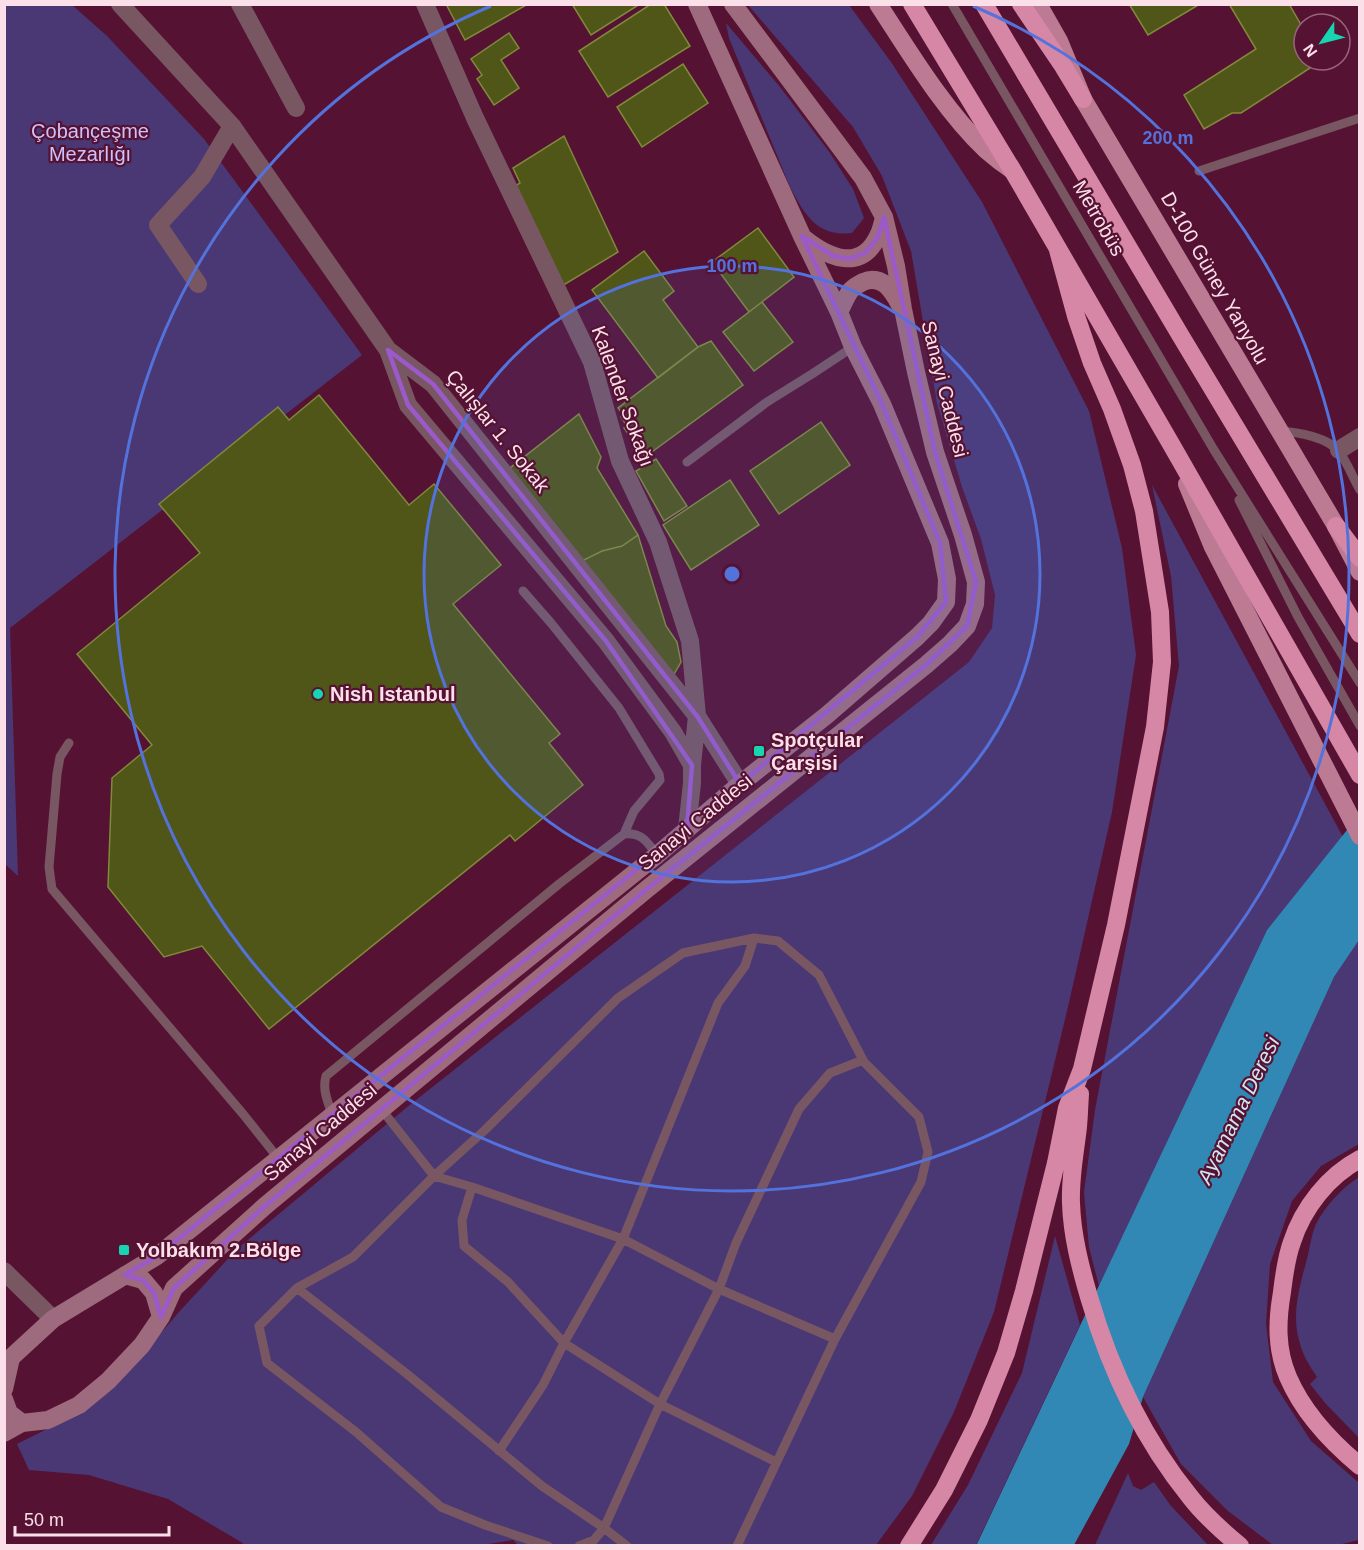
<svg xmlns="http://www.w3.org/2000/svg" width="1364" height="1550" viewBox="0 0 1364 1550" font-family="Arial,sans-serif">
  <rect width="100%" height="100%" fill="#561233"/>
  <path fill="#4a3875" d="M 4,5 L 72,5 L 107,36 L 204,139 L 362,355 L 10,628 L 18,876 L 4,863 Z
    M 748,5 L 849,5 L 891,62 L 982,202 L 1089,411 L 1122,548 L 1136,655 L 1112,812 L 1068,1007 L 994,1312 L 954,1412 L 912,1496 L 876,1545 L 519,1546 L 513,1540 L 476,1546 L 245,1545 L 241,1542 L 168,1499 L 89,1475 L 29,1470 L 17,1444 L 51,1427 L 124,1376 L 179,1312 L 237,1249 L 406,1108 L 969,662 L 992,628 L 995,595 L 981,539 L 962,487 L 937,403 L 911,251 L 882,176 L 853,127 Z
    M 726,23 L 780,87 L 830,153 L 853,189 L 864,218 L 852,233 C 817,237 805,215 790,187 L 729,38 Z
    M 1152,485 L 1343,837 L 1267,930 L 1099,1286 L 1089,1247 L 1084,1192 L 1095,1110 L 1179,666 L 1171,576 Z
    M 1359,940 L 1359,1144 L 1321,1166 L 1292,1201 L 1270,1264 L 1266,1324 L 1273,1382 L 1311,1441 L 1359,1483 L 1359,1540 L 1338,1545 L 1273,1545 L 1228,1511 L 1181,1464 L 1143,1397 L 1334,977 Z
    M 1359,1177 L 1359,1438 L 1326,1404 L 1310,1384 L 1317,1377 C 1309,1365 1302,1354 1299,1340 C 1291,1312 1301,1282 1308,1255 C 1310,1245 1312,1233 1316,1224 C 1326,1205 1342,1188 1359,1177 Z
    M 1055,1236 L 1080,1325 L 976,1545 L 931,1545 L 968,1485 L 1022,1373 Z
    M 1128,1473 L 1133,1486 L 1141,1490 L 1154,1482 L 1171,1506 L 1208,1545 L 1095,1545 Z"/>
  <path fill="#3288b5" d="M 1359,815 L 1359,940 L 1334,977 L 1143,1397 L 1129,1444 L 1074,1545 L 976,1546 L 1267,930 Z"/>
  <path fill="#505618" stroke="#818a3b" stroke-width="1.5" d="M 446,4 L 528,4 L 465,40 Z
    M 572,4 L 640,4 L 591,35 Z
    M 651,4 L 664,4 L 690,46 L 608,97 L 579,51 Z
    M 1129,4 L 1200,4 L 1148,35 Z
    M 1229,4 L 1289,4 L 1304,30 L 1304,60 L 1312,60 L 1310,68 L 1241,113 L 1232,113 L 1204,129 L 1184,95 L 1256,49 Z
    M 509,33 L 519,48 L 501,60 L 519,88 L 494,105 L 477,79 L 482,75 L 471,59 Z
    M 683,64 L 708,103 L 642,147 L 617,107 Z
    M 564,136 L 618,252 L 562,286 L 512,188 L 520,183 L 513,168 Z
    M 758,228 L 794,277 L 749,312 L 712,262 Z
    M 644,251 L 674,291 L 663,300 L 698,347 L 658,378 L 592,290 Z
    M 762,302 L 793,342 L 754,371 L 723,332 Z
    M 711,341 L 743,385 L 645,457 L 624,428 L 627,426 L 621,417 L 624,416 L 618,408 L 698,347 Z
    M 319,395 L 409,505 L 434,484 L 501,565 L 453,604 L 560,734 L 549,743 L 583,785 L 515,841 L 510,835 L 269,1029 L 202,946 L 164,957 L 108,887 L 112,778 L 152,745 L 77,654 L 200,553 L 159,504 L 278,407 L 289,420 Z
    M 579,414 L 601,457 L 597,468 L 638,535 L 622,546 L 602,551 L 582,561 L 510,468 Z
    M 821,422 L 850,465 L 779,514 L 750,471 Z
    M 656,459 L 687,506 L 664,521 L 636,471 Z
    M 730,480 L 759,525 L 691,570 L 663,525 Z
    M 638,535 L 666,626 L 677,642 L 681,662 L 673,676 L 582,561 L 602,551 L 622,546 Z"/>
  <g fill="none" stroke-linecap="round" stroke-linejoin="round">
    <path stroke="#785763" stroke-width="9" d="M 952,4 L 1214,450 L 1360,683
      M 1199,171 L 1360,118
      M 1279,431 C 1297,432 1329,437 1340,453 C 1348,464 1353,478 1360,490
      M 687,462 L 767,402 L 812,374 L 853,347
      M 1239,500 L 1298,617 L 1360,726
      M 523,591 L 551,623 L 619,708 L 659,774 L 660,780 L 634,811 L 624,834
      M 69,743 L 60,757 L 57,774 L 49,867 L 52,889 L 243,1114 L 278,1158
      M 754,938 L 745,966 L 718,1003 L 623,1239 L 564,1343 L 660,1404 L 776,1462
      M 382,1110 L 434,1176 L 472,1187 L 623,1239 L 719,1289 L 835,1339
      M 332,1115 C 328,1101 322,1090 326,1076 L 559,884 L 624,834 C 642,832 647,842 657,855
      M 472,1187 L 462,1220 L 464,1246 L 508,1282 L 564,1343 L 543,1385 L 499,1451
      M 297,1288 L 407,1374 L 542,1486 L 604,1528 L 627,1546
      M 548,1546 L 485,1525 L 441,1507 L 356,1432 L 267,1363 L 259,1326 L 297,1288 L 353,1257 L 434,1176 L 486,1129 L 618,998 L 683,953 L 754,938 L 778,941 L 819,975 L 864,1062 L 919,1117 L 928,1152 L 921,1182 L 835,1339 L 737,1546
      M 579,1546 L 594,1540 L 604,1528 L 660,1404 L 719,1289 L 736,1243 L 799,1109 L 830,1073 L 863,1060"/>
    <path stroke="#785763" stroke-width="18" d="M 120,4 L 232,126 L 388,350 L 433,384 L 697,716 L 740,784
      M 240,4 L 296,108
      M 425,4 L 475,118 L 592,362 L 620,461 L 658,542 L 690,641 L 697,716 L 692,765
      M 198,284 L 158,225 L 202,177 L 232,126
      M 388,350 L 408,405 L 606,641 L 673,732 L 692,765 L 692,783 L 687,829
      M 1339,450 L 1360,437
      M 4,1271 L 53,1319"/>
    <path stroke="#9e6b7e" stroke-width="18" d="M 805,239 C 829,258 861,272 878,236 C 881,231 882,224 884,218
      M 839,312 C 843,305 846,296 851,290 C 854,287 859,284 863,282 C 882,274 892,290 900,305
      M 125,1275 L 143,1280 L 154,1293 L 161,1317
      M 4,1364 L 53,1319 L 157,1256 L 657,855 L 740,784 L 827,715 L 917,637 L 931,623 L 946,602 L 947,579 L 940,543 L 882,404 L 853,347 L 839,312 L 802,236 L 697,4
      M 4,1389 L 11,1358
      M 4,1399 L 9,1413 L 22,1423
      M 4,1433 L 22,1423 L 48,1420 L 79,1405 L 108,1381 L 142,1345 L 161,1317 L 174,1288 L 265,1206 L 647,889 L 926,665 L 950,644 L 967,626 L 975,604 L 976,582 L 963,535 L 935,452 L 916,372 L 903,309 L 896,266 L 884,217 L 863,178 L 733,4"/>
    <path stroke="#bc7a93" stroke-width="18" d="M 878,4 C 910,53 944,110 986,150 C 994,157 1003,164 1012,170
      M 1038,4 L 1059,41 L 1083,99 L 1336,526 L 1360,572
      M 1187,484 L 1213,547 L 1360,836"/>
    <path stroke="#d787a6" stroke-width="18" d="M 912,4 L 1013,171 L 1171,444 L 1360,775
      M 984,4 L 1182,338 L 1360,634
      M 1021,4 L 1063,66 L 1083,99
      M 1336,526 L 1360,558
      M 1080,1094 C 1079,1108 1079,1122 1077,1135 C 1074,1158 1070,1181 1071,1203 C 1072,1235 1080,1266 1089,1297 C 1110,1369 1143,1439 1191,1498 C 1205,1516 1222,1531 1240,1546
      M 1360,1159 C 1328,1176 1303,1208 1292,1242 C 1286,1258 1284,1276 1282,1292 C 1277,1321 1276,1349 1288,1377 C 1303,1412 1331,1442 1360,1466
      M 909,1546 L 944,1490 L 979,1420 L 1006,1353 L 1024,1291 L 1056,1163 L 1067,1108 L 1082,1069 L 1116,925 L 1155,727 L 1162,662 L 1160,612 L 1144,511 L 1132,465 L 1112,409 L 1092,363 L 1076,316 L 1058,250"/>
  </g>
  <path fill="none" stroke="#9b59ca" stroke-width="4.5" stroke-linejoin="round" d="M 884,217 L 935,452 L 976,582 L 967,626 L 926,665 L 647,889 L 265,1206 L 174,1288 L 161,1317 L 154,1293 L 143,1280 L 125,1275 L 157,1256 L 687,829 L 692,765 L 606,641 L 408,405 L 388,350 L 433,384 L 697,716 L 740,784 L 917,637 L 946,602 L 940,543 L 882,404 L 802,236 L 833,256 L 850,259 L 865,253 L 878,237 Z"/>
  <circle cx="732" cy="574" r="308" fill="#5472dc" fill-opacity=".12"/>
  <g fill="none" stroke="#5472dc" stroke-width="3">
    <circle cx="732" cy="574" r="308"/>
    <path d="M973 6A617 617 0 1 1 491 6"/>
  </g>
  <g fill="#18d5b2" stroke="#561233" stroke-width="2">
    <circle cx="318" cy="694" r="6"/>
    <rect x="753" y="745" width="12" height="12" rx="3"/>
    <rect x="118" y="1244" width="12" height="12" rx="3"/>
  </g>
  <g text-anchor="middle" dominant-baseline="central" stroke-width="4.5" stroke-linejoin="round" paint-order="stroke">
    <g font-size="20" fill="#cec1fb" stroke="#561233">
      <text x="90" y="131">Çobançeşme<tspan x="90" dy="23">Mezarlığı</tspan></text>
    </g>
    <g font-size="20" fill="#fbe0e9" stroke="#561233">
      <text transform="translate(1099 218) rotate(60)">Metrobüs</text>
      <text transform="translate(1215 278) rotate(60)">D-100 Güney Yanyolu</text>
      <text transform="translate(945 389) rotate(76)">Sanayi Caddesi</text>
      <text transform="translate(623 396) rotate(70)">Kalender Sokağı</text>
      <text transform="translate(498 431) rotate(51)">Çalışlar 1. Sokak</text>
      <text transform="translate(695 822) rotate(-39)">Sanayi Caddesi</text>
      <text transform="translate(320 1132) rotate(-40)">Sanayi Caddesi</text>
    </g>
    <g font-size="20" font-weight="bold" fill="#fbe0e9" stroke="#561233" text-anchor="start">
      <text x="330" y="694">Nish Istanbul</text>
      <text x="771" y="740">Spotçular<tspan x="771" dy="23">Çarşisi</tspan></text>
      <text x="136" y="1250">Yolbakım 2.Bölge</text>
    </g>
    <g font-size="21" font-style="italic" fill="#d1e5f1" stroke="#561233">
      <text transform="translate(1238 1110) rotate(-64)">Ayamama Deresi</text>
    </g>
  </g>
  <circle cx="732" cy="574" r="9" fill="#5472dc" stroke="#561233" stroke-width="3"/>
  <g font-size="18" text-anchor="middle" font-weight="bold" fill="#5472dc" stroke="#561233" stroke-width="4.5" stroke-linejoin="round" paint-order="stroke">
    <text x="1168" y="144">200 m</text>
    <text x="732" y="272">100 m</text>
  </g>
  <rect width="1364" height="1550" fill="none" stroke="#fbe0e9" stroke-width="12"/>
  <g transform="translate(1322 42) rotate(235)"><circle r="28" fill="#561233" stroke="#98647c" stroke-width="1.5"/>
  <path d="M0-4.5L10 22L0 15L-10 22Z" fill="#18d5b2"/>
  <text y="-9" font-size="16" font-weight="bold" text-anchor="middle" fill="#fbe0e9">N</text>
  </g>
  <path d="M15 1526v9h154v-9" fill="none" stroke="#fbe0e9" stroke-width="3"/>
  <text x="24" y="1526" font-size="18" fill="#fbe0e9" stroke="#561233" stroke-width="4.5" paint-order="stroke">50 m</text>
</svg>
